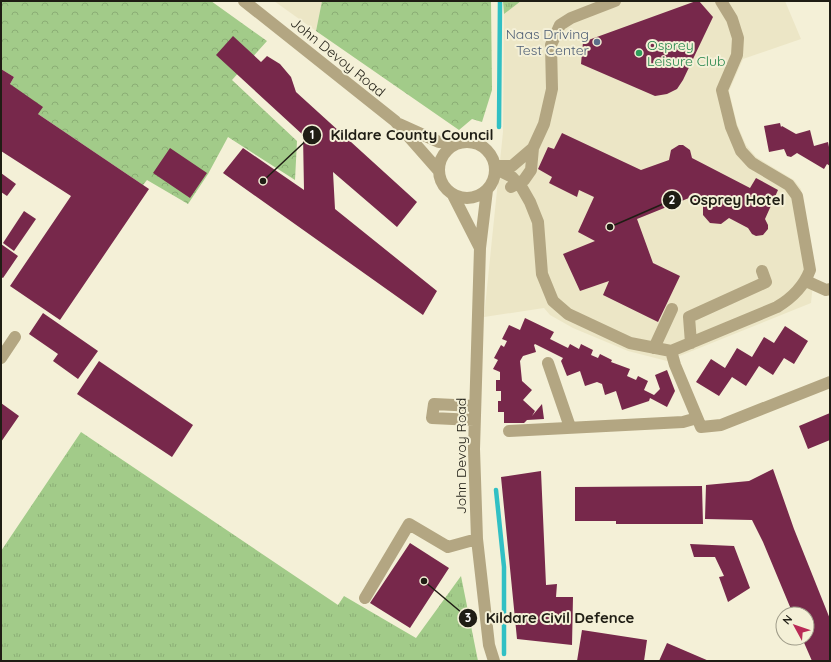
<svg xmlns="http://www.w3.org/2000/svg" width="831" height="662" viewBox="0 0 831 662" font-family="Quicksand,sans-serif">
  <defs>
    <pattern id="grass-tufts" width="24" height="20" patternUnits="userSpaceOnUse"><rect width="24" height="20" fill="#a2cb89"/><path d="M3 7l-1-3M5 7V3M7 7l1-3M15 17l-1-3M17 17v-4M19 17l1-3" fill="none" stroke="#8bae75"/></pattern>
    <pattern id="park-crowns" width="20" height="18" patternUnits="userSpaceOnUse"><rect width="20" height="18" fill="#a2cb89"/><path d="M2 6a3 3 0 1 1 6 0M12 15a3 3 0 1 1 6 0" fill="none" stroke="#8bae75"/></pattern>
  </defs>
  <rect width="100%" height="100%" fill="#f4f0d7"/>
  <path fill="#ece6c6" d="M 274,1 L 322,1 L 316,31 Z
    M 521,1 L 785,1 L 801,39 L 743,59 L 729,91 L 737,124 L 746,145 L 756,157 L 794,180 L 801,189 L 814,273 L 811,303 L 667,361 L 628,351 L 573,328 L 550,315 L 544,308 L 484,317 L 503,132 L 504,14 Z"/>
  <path fill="url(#grass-tufts)" d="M 503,1 L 521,1 L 504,14 Z
    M 81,432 L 338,605 L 344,596 L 416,638 L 461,576 L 478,661 L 1,661 L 1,551 Z"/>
  <path fill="url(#park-crowns)" d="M 1,1 L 211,1 L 267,41 L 232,80 L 297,141 L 295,180 L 228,137 L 208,174 L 188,204 L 147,180 L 143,185 L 38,114 L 10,84 L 14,77 L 1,69 Z
    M 322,1 L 491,1 L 492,90 L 482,122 L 472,119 L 459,130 L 316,31 Z"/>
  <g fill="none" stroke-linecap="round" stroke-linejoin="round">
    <path stroke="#31c0c4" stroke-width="4.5" d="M 499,127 L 500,1
      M 496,490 L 504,567 L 504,654"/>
  </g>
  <path fill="#77284b" d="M 696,1 L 699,1 L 713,17 L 683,80 L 677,89 L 667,94 L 655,96 L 581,64 L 583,42 Z
    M 233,36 L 261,62 L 267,56 L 280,64 L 291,77 L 296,92 L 417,202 L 397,227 L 333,172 L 335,209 L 437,291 L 423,315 L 223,173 L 243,148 L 304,190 L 303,135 L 216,55 Z
    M 1,69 L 14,77 L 10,84 L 43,107 L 38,114 L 149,189 L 60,320 L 10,286 L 71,196 L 1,151 Z
    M 780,123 L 781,127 L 782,126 L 796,134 L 810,130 L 814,146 L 828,142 L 830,152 L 830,166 L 827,164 L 824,169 L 797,153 L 791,157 L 787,156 L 784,149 L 769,152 L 764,126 Z
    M 562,133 L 641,170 L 669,160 L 671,150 L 679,145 L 683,145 L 690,150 L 692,158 L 750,188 L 756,178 L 778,190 L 765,219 L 768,225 L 768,229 L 763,235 L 756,236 L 752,234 L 748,228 L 729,218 L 721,224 L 710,223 L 703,215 L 703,205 L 689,198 L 637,219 L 653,263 L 680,276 L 658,322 L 603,295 L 609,281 L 580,291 L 563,254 L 595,241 L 578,232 L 594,197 L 579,190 L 577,197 L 549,183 L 552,177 L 538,169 L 548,147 L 554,149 Z
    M 170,148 L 207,173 L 190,198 L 153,173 Z
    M 1,173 L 16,184 L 7,196 L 1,192 Z
    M 24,211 L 36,219 L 14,251 L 3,243 Z
    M 1,244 L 18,256 L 3,278 L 1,277 Z
    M 43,313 L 98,351 L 78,379 L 53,361 L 58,354 L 29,334 Z
    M 525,318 L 554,332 L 550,339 L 568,348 L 570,344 L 579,349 L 581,344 L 593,350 L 591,355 L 598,358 L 600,354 L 612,360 L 611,362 L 630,369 L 627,376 L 636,380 L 638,376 L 648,381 L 644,390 L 654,395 L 660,389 L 655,375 L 667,370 L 675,391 L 667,407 L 650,398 L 649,401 L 622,410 L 616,391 L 605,395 L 602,384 L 597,382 L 585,386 L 580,371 L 567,376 L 561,361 L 563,358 L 535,344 L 534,345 L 536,352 L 523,356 L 520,361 L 522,381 L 532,390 L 523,400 L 535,411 L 532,416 L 542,404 L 544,419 L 527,420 L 524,423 L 504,423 L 504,412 L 498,412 L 498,401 L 501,401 L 501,391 L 496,391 L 496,380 L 500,380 L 500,372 L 493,369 L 498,360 L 494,358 L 501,345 L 504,347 L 507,341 L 502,339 L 509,325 L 520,330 Z
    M 785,326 L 808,341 L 794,364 L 784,358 L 773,375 L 759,366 L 746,386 L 732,377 L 719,396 L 696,382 L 711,359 L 725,368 L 737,348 L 752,357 L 764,337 L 774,343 Z
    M 99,361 L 193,425 L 172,457 L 77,394 Z
    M 1,403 L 19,416 L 1,442 Z
    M 830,413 L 830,440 L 808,449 L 799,426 Z
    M 773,469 L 794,529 L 830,619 L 830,661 L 812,661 L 802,638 L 807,638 L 807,614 L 793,614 L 763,542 L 752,520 L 705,519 L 706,485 L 749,481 Z
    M 541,471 L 546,585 L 557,584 L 556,597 L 573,597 L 572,645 L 517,639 L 501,477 Z
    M 702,486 L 703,524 L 616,524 L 616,521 L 575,521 L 575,487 Z
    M 410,543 L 449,568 L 410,628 L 370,603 Z
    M 690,544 L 734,546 L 750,588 L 728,602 L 719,577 L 724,576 L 715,557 L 694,557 Z
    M 582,630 L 647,640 L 644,661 L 577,661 Z
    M 667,643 L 709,661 L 659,661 Z"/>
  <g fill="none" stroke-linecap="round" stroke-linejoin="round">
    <path stroke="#b3a682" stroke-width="12" d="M 244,1 L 395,121 L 439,171
      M 399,124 L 439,142 L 456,143
      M439 170a28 28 0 1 1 56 0a28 28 0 1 1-56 0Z
      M 496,166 L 512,166 L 533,148
      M 496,169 L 512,177 L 522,188 L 530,202 L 538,222 L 542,274 L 553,301 L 568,314 L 630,343 L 671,351 L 777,307 C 792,298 804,286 810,270 L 797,196 L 789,185 L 752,163 L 741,151 L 731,127 L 722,90 L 737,55 L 738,38 L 732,19 L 721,1
      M 511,187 L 524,180 L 531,170 L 533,148 L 544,124 L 552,89 L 551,45 L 560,25 L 571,18 L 615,1
      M 487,190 L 480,248 L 474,449 L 477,539 L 489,645 L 494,661
      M 453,195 L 480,248
      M 806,281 L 826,290 L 830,289
      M 691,343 L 689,317 L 766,282 L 762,271
      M 654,348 L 672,309
      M 671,351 L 675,365 L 701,427 L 721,425 L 830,382
      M 1,358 L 15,337
      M 548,363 L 570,427
      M 474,420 L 432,418 L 434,404 L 475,406
      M 509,431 L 683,422 L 697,418
      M 365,598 L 409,524 L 448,547 L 477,539"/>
  </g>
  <circle fill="#5c6f8a" stroke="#f4f0d7" stroke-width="1.5" cx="597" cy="42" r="4"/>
  <circle fill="#2e9e5b" stroke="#f4f0d7" stroke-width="1.5" cx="639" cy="53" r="4"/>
  <g text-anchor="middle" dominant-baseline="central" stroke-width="4" stroke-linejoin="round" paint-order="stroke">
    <g font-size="14" fill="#4e5e75" stroke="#f4f0d7" text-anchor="end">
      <text x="589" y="34">Naas Driving<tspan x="589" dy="16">Test Center</tspan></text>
    </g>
    <g font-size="14" fill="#27864d" stroke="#f4f0d7" text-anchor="start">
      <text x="647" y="45">Osprey<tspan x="647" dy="16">Leisure Club</tspan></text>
    </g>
    <g font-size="14" fill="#1f1d14" stroke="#f4f0d7">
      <text transform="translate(338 57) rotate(39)">John Devoy Road</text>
      <text transform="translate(461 456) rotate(-90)">John Devoy Road</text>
    </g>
  </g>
  <path fill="none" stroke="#1f1d14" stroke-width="1.5" d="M263 181L312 135M610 227L672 200M424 581L468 618"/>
  <g fill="#1f1d14" stroke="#f4f0d7" stroke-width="1.5">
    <circle cx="263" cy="181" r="4"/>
    <circle cx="610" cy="227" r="4"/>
    <circle cx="424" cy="581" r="4"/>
    <circle cx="312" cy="135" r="10"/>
    <circle cx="672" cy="200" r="10"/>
    <circle cx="468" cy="618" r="10"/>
  </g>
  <g font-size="12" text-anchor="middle" font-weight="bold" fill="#fff">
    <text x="312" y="139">1</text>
    <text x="672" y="204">2</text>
    <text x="468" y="622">3</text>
  </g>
  <g font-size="15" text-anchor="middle" font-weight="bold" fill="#1f1d14" stroke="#f4f0d7" stroke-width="4" stroke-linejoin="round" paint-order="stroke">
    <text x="412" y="140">Kildare County Council</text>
    <text x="737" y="205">Osprey Hotel</text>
    <text x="560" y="623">Kildare Civil Defence</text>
  </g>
  <rect width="831" height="662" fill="none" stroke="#1f1d14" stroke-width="4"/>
  <g transform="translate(795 626) rotate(310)"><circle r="19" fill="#f4f0d7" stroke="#9f9c89"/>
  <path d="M0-3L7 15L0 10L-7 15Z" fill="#b92a56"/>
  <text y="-6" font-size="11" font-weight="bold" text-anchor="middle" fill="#1f1d14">N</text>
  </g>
</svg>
